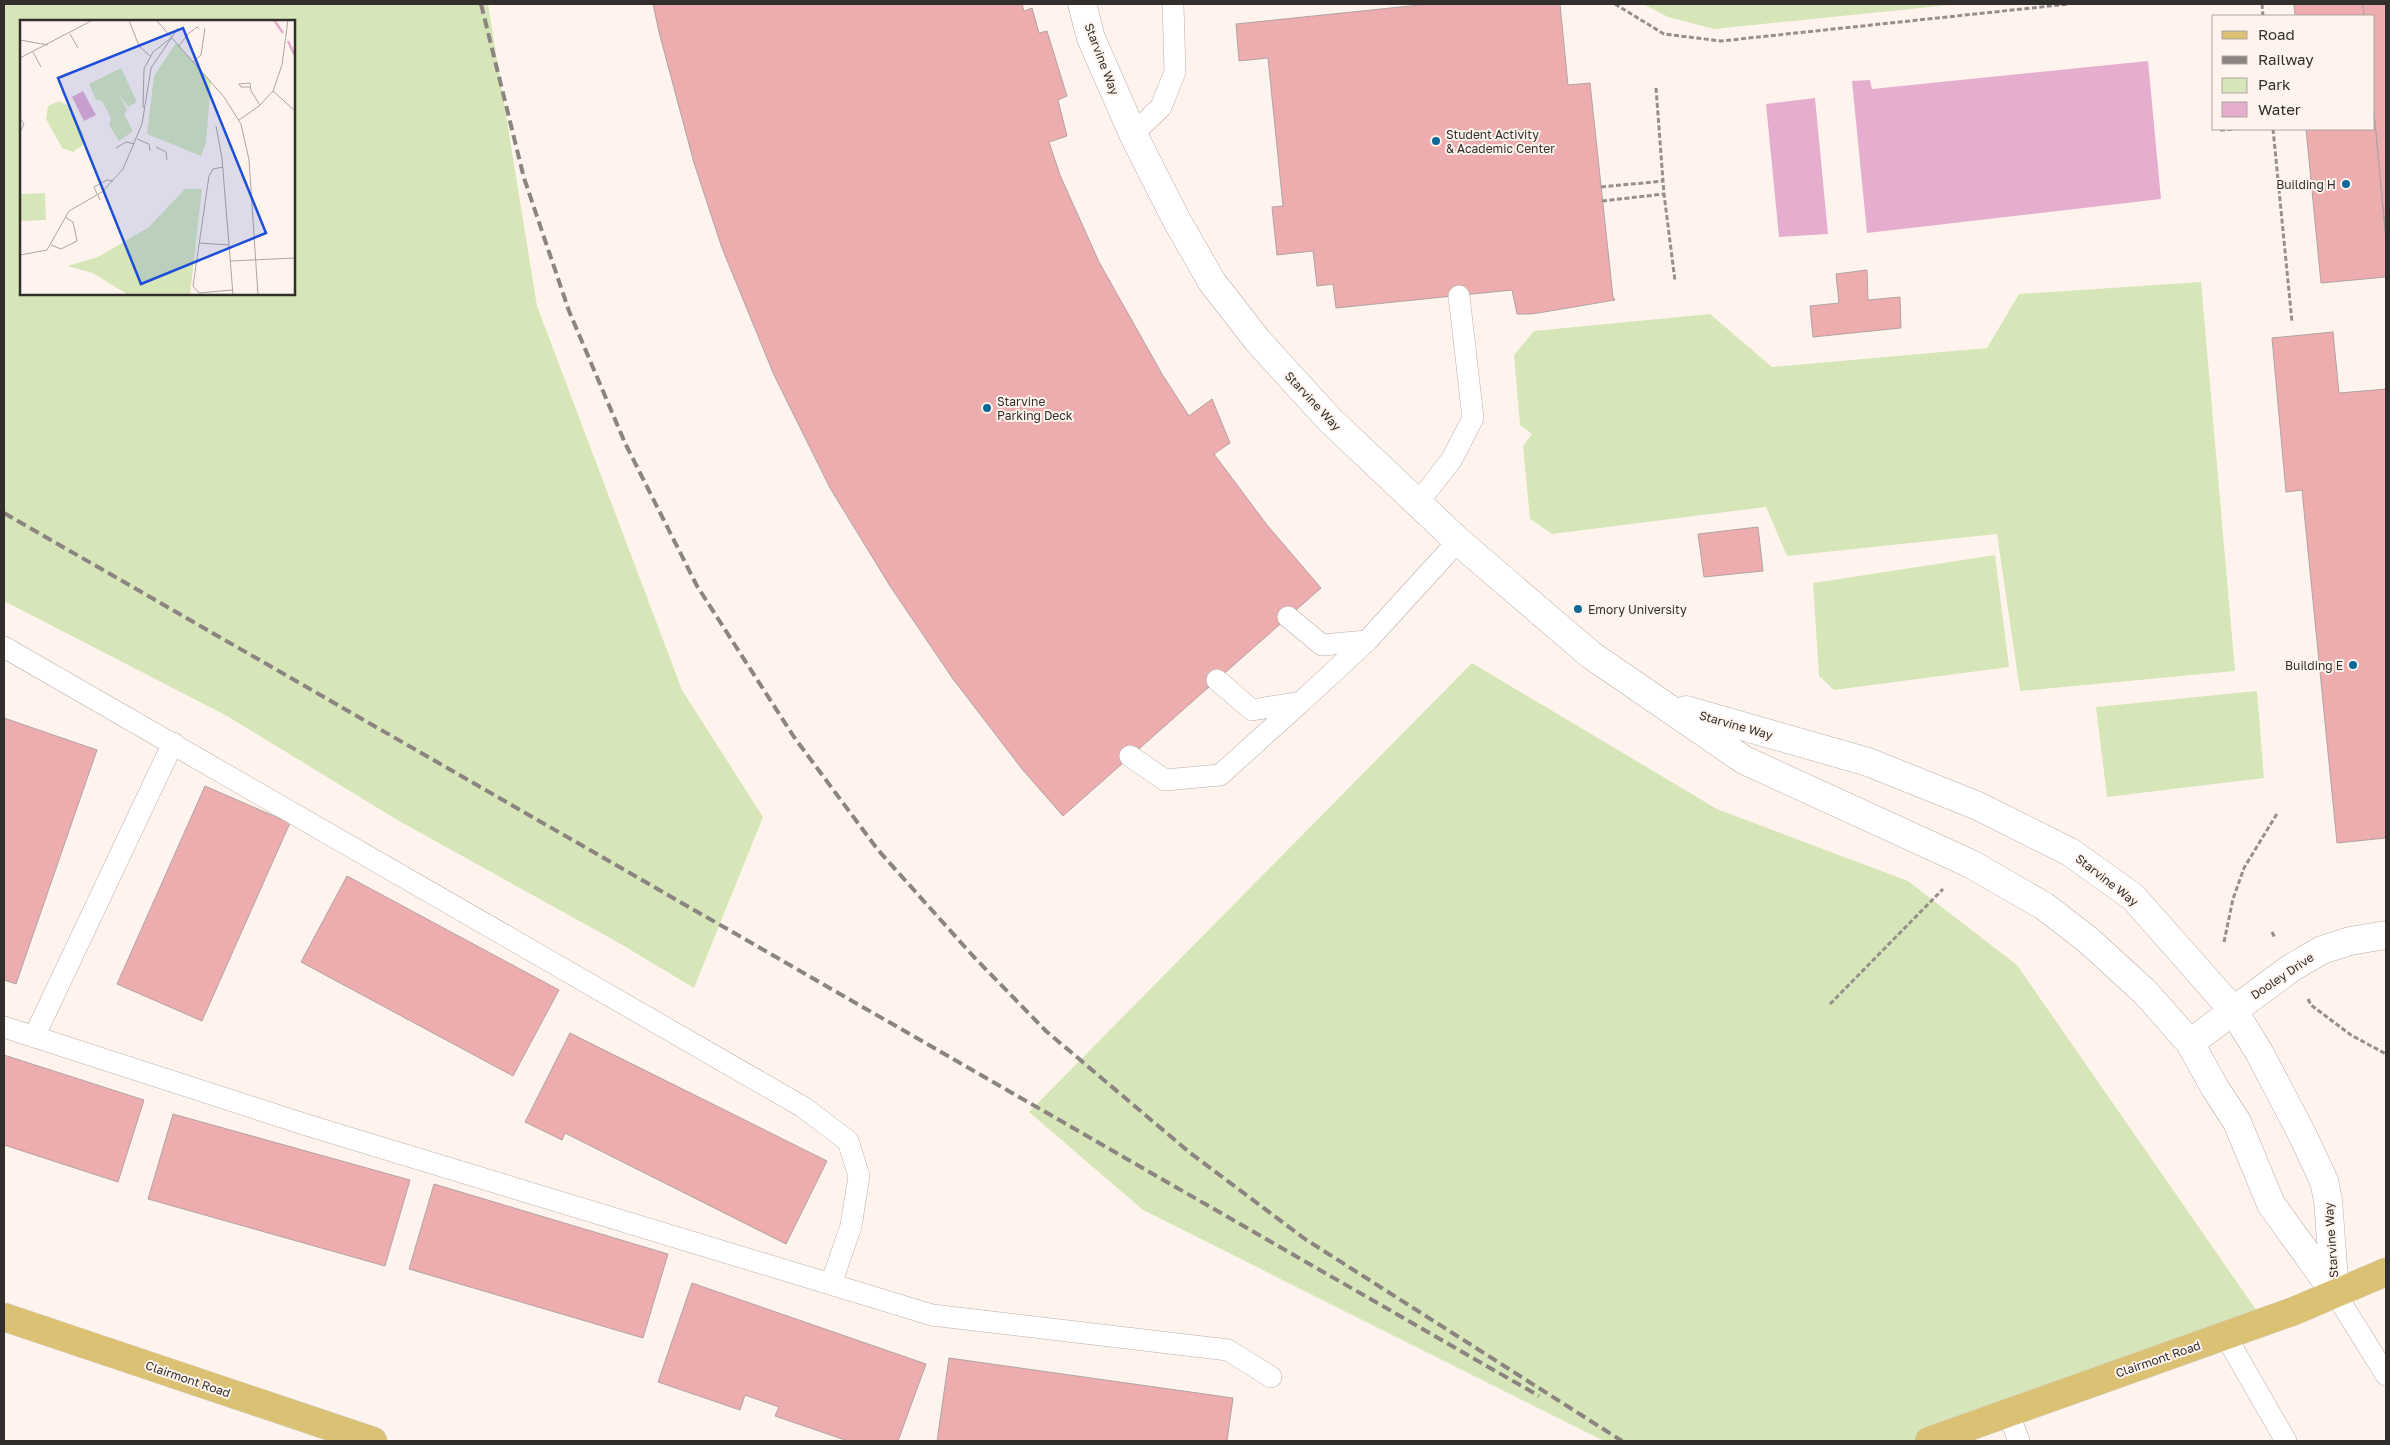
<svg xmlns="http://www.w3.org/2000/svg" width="2390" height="1445" viewBox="0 0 2390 1445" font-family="'Golos Text',sans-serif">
  <rect width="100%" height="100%" fill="#fff4ed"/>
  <path fill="#d7e6b9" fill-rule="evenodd" d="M 4,4 L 488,4 L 537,306 L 682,690 L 763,817 L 694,988 L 619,943 L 399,821 L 227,716 L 4,601 ZM 294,21 L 294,294 L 21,294 L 21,21 Z
    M 1643,4 L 1960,4 L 1714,29 L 1668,17 Z
    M 2201,282 L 2235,671 L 2020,691 L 1997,534 L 1787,556 L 1766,507 L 1552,534 L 1530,519 L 1523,446 L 1532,434 L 1520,425 L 1514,355 L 1534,331 L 1710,314 L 1772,367 L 1987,348 L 2019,294 Z
    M 1995,555 L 2009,667 L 1834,690 L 1819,676 L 1813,583 Z
    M 1472,663 L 1717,809 L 1908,881 L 2017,965 L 2261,1317 L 1926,1441 L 1604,1441 L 1143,1210 L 1029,1112 Z
    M 2257,691 L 2264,778 L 2107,797 L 2096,707 Z"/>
  <path fill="#e5adce" d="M 2148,61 L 2161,199 L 1867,233 L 1852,81 L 1870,80 L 1872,89 Z
    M 1815,98 L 1828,234 L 1779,237 L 1766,104 Z"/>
  <path fill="#edacad" stroke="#b1a4a4" d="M 653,4 L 1022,4 L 1024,11 L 1032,8 L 1039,33 L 1047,31 L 1067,96 L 1058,100 L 1067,136 L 1049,142 L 1060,175 L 1099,262 L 1162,374 L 1189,416 L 1212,399 L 1230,443 L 1214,454 L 1267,525 L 1321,588 L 1063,816 L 1022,769 L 953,679 L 890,586 L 830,488 L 774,375 L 722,248 L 694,163 L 659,32 Z
    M 1429,4 L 1560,4 L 1568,85 L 1590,83 L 1613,297 L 1615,300 L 1532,314 L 1517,314 L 1512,290 L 1336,308 L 1333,284 L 1317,286 L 1313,251 L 1277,255 L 1272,207 L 1283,206 L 1268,58 L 1239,61 L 1236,24 Z
    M 2294,4 L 2363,4 L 2364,16 L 2295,16 Z
    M 2363,4 L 2386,4 L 2386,239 L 2374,112 L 2374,16 L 2364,16 Z
    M 2374,112 L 2386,239 L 2386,277 L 2321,283 L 2306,129 L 2374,129 Z
    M 1867,270 L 1868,300 L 1900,297 L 1901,328 L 1813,337 L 1810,306 L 1839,303 L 1836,274 Z
    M 2333,332 L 2339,393 L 2386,389 L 2386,838 L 2337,843 L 2302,490 L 2286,492 L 2272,338 Z
    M 1758,527 L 1763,571 L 1704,577 L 1698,534 Z
    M 4,718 L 97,750 L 16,984 L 4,980 Z
    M 205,786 L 290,823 L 202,1021 L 117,984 Z
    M 347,876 L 559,990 L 513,1076 L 301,962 Z
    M 570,1033 L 827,1161 L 786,1244 L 565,1133 L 562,1140 L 525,1122 Z
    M 4,1055 L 144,1100 L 118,1182 L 4,1145 Z
    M 173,1114 L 410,1180 L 385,1266 L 148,1199 Z
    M 434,1184 L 668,1254 L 643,1338 L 409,1269 Z
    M 692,1283 L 926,1364 L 898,1441 L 848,1441 L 775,1416 L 779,1407 L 745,1395 L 740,1410 L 658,1382 Z
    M 949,1358 L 1233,1398 L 1227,1441 L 937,1441 Z"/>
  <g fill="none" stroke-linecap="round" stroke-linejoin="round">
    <defs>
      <path id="service" d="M 1133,134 L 1161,107 L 1175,72 L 1173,4
        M 1417,504 L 1452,459 L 1473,418 L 1459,296
        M 1288,617 L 1322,645 L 1367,641 L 1458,541
        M 4,647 L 803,1107 L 848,1141 L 859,1176 L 851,1226 L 831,1284
        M 1217,680 L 1252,710 L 1301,702 L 1367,641
        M 1130,756 L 1165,780 L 1220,775 L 1301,702
        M 4,1027 L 310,1126 L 932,1315 L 1228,1350 L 1271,1377
        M 34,1037 L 173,743
        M 2335,1293 L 2386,1375
        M 2225,1335 L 2286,1441
        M 2008,1412 L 2019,1441"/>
      <path id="minor" d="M 1082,4 L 1091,38 L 1133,134 L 1176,219 L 1212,282 L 1258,341 L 1330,420 L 1458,541 L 1591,655 L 1744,760 L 1971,864 L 2044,906 L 2088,940 L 2145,992 L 2190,1043 L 2215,1088 L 2237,1122 L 2271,1204 L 2335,1293
        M 1686,710 L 1868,762 L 1978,806 L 2070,852 L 2133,897 L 2233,1010 L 2259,1052 L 2303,1136 L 2324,1181 L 2328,1200 L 2335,1293
        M 2190,1043 L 2291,968 L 2322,950 L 2350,941 L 2386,935"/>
      <path id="primary" d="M 4,1317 L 373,1441
        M 1929,1441 L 2294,1311 L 2386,1272"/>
    </defs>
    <use href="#service" stroke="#b9aea8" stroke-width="22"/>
    <use href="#minor" stroke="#b9aea8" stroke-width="29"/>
    <use href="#primary" stroke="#d6d5d5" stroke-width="29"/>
    <path stroke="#968f8a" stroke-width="3" stroke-dasharray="5 2.5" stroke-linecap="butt" d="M 1615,4 L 1664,34 L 1721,41 L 2069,4
      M 2262,4 L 2263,16
      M 1656,88 L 1664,194 L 1675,281
      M 2273,129 L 2292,322
      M 2220,130 L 2236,129
      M 1601,187 L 1663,181
      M 1602,201 L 1664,194
      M 2272,932 L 2275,938
      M 2224,942 L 2233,899 L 2244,868 L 2278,812
      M 2308,999 L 2311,1005 L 2351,1035 L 2386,1054
      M 1830,1004 L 1943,889"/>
    <use href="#service" stroke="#fff" stroke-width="21"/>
    <use href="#minor" stroke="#fff" stroke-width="28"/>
    <use href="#primary" stroke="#dac174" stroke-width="28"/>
    <path stroke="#8b8480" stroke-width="4" stroke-dasharray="10 5" stroke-linecap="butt" d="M 481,4 L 524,178 L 569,311 L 625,443 L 697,586 L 794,737 L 878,850 L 973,956 L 1046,1031 L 1189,1152 L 1305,1239 L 1622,1441
      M 4,513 L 1539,1396"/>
  </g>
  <g fill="#0a6998" stroke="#fff4ed" stroke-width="2">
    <circle cx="1436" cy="141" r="5"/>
    <circle cx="2346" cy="184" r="5"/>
    <circle cx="987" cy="408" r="5"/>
    <circle cx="1578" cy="609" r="5"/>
    <circle cx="2353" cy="665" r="5"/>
  </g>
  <g text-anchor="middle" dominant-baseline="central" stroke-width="4" stroke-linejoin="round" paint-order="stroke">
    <g font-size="12" fill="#322e2c" stroke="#fff4ed">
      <text transform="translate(1102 59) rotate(69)">Starvine Way</text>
      <text transform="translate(1313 401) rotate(47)">Starvine Way</text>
      <text transform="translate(1736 725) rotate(16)">Starvine Way</text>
      <text transform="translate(2107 880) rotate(38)">Starvine Way</text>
      <text transform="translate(2282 976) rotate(-34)">Dooley Drive</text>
      <text transform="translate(2331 1240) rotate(-94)">Starvine Way</text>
      <text transform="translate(2158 1359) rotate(-19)">Clairmont Road</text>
      <text transform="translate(188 1379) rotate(19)">Clairmont Road</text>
    </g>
    <g font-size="12" fill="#322e2c" stroke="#fff4ed" text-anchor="start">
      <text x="1446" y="134">Student Activity<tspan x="1446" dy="14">&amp; Academic Center</tspan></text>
      <text x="2336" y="184" text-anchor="end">Building H</text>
      <text x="997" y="401">Starvine<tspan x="997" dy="14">Parking Deck</tspan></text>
      <text x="1588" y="609">Emory University</text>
      <text x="2343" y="665" text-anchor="end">Building E</text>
    </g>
  </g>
  <g transform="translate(20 20)">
    <rect width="275" height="275" fill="#fff4ed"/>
    <path d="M 156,23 L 191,61 L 186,123 L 181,136 L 127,114 L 134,56 ZM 101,48 L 117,82 L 108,87 L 98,73 L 107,90 L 104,94 L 113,111 L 99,121 L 89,105 L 91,98 L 82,81 L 76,80 L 69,64 ZM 39,81 L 49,86 L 64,115 L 63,125 L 53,132 L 42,128 L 26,99 L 28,86 ZM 165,169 L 182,169 L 170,275 L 108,275 L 73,253 L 47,246 L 78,237 L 129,207 ZM 25,173 L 26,200 L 0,201 L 0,174 Z" fill="#d7e6b9"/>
    <path d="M 63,71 L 76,95 L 64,101 L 52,77 Z" fill="#e5adce"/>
    <path fill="none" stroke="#e5adce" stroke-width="2.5" d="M 254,0 L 263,13M 268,21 L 275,36"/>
    <path fill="none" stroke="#ada5a0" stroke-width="1" d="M 109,0 L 119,26 L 131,37M 136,0 L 204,77 L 221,104 L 229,140 L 238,275M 50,14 L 58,28M 0,20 L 28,25M 159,26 L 168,14 L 177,7 L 179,9M 13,32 L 21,47M 0,38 L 73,0M 173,42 L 181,35 L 185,8M 230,67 L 221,67 L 219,64 L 230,63 L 231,71 L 240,85M 253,71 L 275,91M 123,88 L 124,49 L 133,32 L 151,18M 0,98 L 4,104 L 0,112M 219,100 L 239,86 L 253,71 L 262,45 L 268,0M 196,106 L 202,138 L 213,275M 117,119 L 129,124 L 130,131M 136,127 L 146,132 L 147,140M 96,128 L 106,122 L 115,124M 203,147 L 193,149 L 189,156 L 173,266 L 179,273 L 212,270M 80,180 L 74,167 L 87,160 L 93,161M 179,223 L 209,225M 31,225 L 41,229 L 57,221 L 53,202 L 45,197M 0,235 L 27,230 L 49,191 L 82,172 L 103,149 L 122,104 L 131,48 L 158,8M 211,241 L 275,238"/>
    <path fill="#1d4ed8" fill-opacity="0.15" stroke="#1d4ed8" stroke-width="2.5" d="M 163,8 L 246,213 L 121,264 L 38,58 Z"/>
    <rect width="275" height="275" fill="none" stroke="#322e2c" stroke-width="2.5"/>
  </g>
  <rect width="2390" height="1445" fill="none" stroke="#322e2c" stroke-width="10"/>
  <rect x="2212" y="15" width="162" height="115" fill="#fff4ed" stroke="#ada5a0"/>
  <rect x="2222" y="31" width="25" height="8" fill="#dac174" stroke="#ada5a0"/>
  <text x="2258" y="40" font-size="15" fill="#322e2c">Road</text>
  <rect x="2222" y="56" width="25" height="8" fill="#8b8480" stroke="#ada5a0"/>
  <text x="2258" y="65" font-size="15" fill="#322e2c">Railway</text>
  <rect x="2222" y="78" width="25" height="15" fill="#d7e6b9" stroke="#ada5a0"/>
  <text x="2258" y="90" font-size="15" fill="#322e2c">Park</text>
  <rect x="2222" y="102" width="25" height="15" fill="#e5adce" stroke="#ada5a0"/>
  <text x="2258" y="115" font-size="15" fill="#322e2c">Water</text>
</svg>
